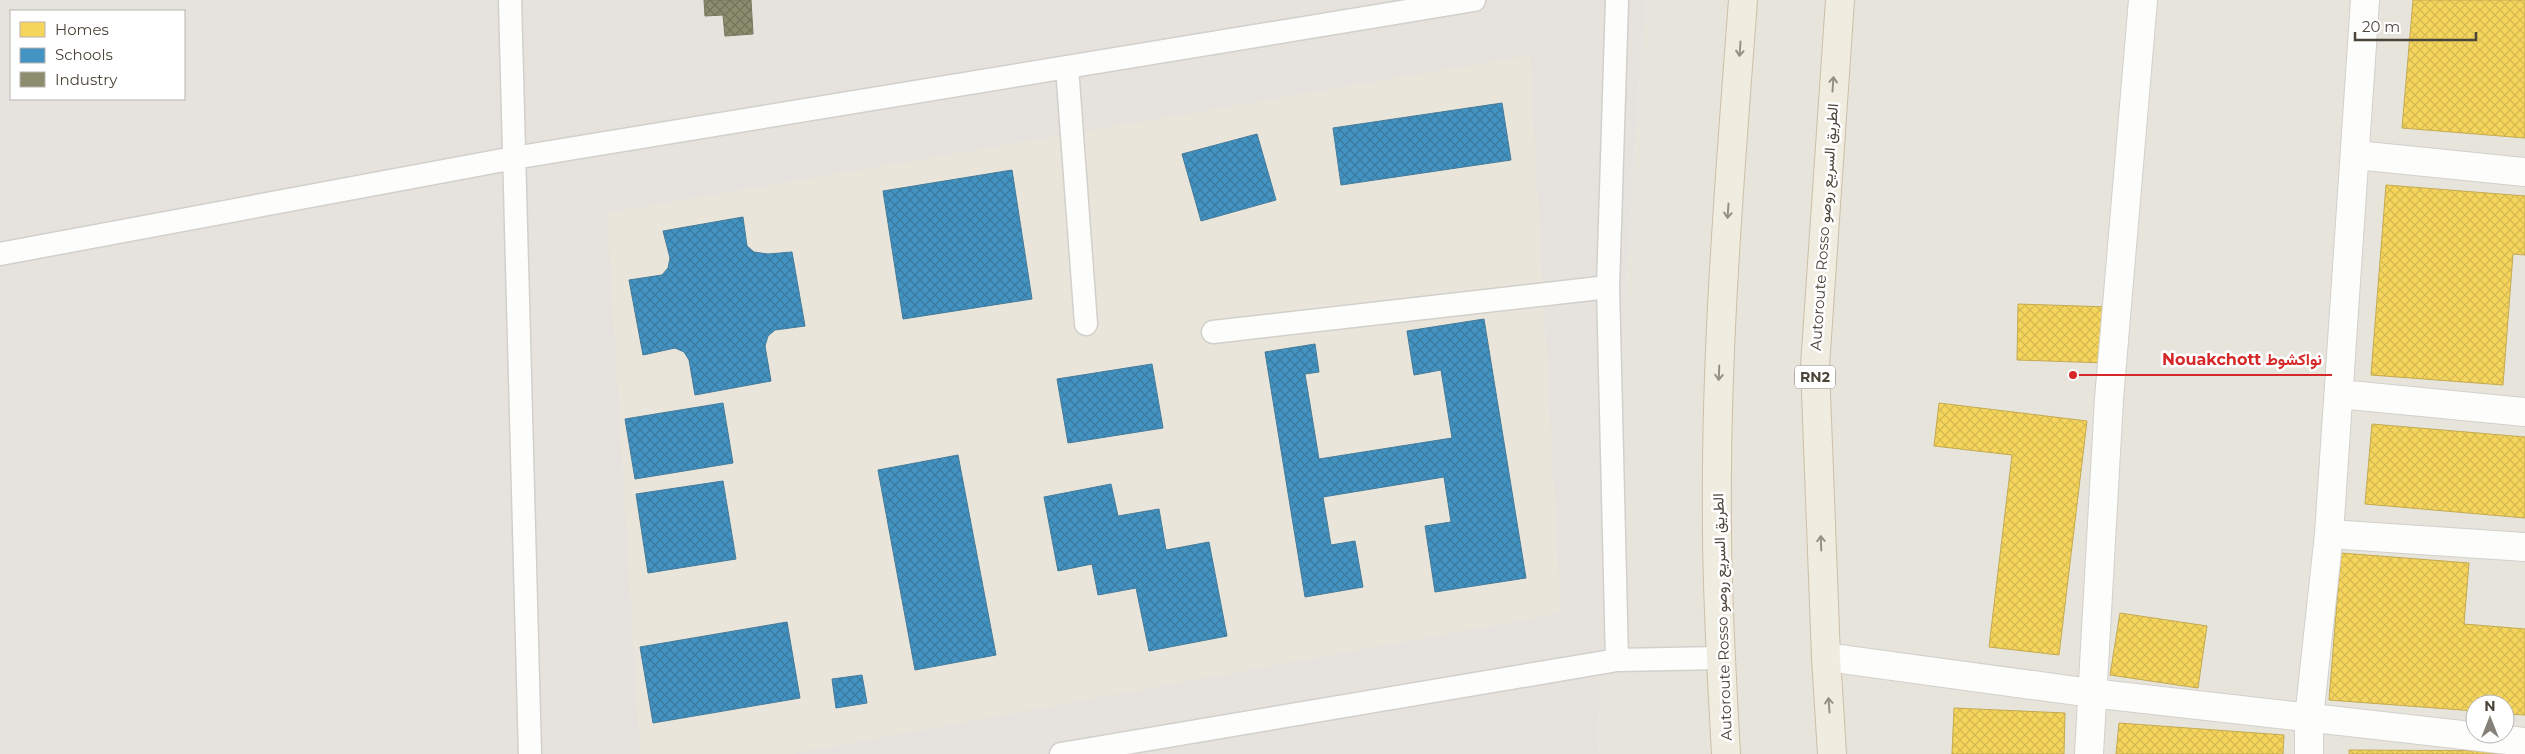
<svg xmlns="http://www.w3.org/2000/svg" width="2525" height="754" viewBox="0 0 2525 754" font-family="Montserrat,Vazirmatn,sans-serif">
  <defs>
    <pattern id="homes-cross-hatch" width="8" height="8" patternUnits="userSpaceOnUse" patternTransform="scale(1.25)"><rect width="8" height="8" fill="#f6d55c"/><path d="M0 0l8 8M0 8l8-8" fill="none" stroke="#d4b851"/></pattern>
    <pattern id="schools-cross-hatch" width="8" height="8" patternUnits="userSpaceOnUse" patternTransform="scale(1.25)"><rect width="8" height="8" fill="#4393c3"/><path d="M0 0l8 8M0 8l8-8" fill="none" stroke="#3a7a9f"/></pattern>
    <pattern id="industry-cross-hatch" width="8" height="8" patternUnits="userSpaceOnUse" patternTransform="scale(1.25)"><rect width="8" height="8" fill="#8c8c6e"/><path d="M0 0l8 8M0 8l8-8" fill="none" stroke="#74745b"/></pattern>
  </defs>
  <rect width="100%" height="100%" fill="#f4f2ee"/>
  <path fill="#e7e4dc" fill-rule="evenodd" d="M 1648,0 L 2525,0 L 2525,754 L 1600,754 L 1598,737 L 1642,47 ZM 2475,704 L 2505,704 L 2505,734 L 2475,734 Z"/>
  <path fill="#e6e2de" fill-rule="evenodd" d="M 0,0 L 1648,0 L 1642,47 L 1598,737 L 1600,754 L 0,754 ZM 11,11 L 184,11 L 184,99 L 11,99 Z"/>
  <path fill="#eae5da" d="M 1530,55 L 1561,613 L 791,754 L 640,754 L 607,213 Z"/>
  <path fill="url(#homes-cross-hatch)" stroke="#c3aa52" d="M 2413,0 L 2525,0 L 2525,138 L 2402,128 Z
    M 2386,185 L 2525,196 L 2525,255 L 2513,254 L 2503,385 L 2371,375 Z
    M 2018,304 L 2110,307 L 2108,363 L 2017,360 Z
    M 1939,403 L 2087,421 L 2059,655 L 1989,647 L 2012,455 L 1934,446 Z
    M 2372,424 L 2525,437 L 2525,518 L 2365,504 Z
    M 2341,553 L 2469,563 L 2464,624 L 2525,629 L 2525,715 L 2505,714 L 2505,704 L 2475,704 L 2475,711 L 2329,700 Z
    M 2120,613 L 2207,626 L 2198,688 L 2110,675 Z
    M 1954,708 L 2065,713 L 2064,754 L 1952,754 Z
    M 2119,723 L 2284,735 L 2283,754 L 2116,754 Z
    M 2349,750 L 2525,751 L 2525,754 L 2349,754 Z"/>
  <path fill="url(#schools-cross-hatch)" stroke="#457b9a" d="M 1502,103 L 1511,160 L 1341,185 L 1333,128 Z
    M 1257,134 L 1276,200 L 1201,221 L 1182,154 Z
    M 1012,170 L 1032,299 L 903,319 L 883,191 Z
    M 743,217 L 747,246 L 754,252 L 768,254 L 792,252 L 805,326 L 775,330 L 768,336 L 765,346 L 771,381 L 695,395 L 689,360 L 684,352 L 675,348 L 643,355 L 629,280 L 662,275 L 668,268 L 670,258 L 663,231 Z
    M 1484,319 L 1526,578 L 1435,592 L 1425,526 L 1451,522 L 1444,477 L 1323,497 L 1331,545 L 1355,541 L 1363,587 L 1305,597 L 1265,352 L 1315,344 L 1319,372 L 1305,374 L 1319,459 L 1452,438 L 1441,370 L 1414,375 L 1407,331 Z
    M 1152,364 L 1163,428 L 1068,443 L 1057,379 Z
    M 723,403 L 733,463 L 635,479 L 625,419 Z
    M 958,455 L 996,655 L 915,670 L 878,470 Z
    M 723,481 L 736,559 L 648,573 L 636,494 Z
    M 1111,484 L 1118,516 L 1159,509 L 1166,550 L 1209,542 L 1227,636 L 1149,651 L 1136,588 L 1098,595 L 1092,564 L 1058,571 L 1044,497 Z
    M 787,622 L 800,698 L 653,723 L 640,647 Z
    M 862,675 L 867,703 L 836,708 L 832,679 Z"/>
  <path fill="url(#industry-cross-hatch)" stroke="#78765e" d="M 704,0 L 751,0 L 753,34 L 725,36 L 723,15 L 705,16 Z"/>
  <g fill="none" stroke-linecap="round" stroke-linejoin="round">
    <defs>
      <path id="service" d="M 510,0 L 530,754
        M 1617,0 L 1608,287 L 1617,660
        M 1067,67 L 1086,324
        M 0,254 L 514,158 L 1474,0
        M 1213,332 L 1608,287
        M 1061,754 L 1617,660 L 1721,658"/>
      <path id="minor" d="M 2356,155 L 2525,172
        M 2339,394 L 2525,412
        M 2329,534 L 2525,547
        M 1826,657 L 2091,693 L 2525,742
        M 2089,754 L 2109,399 L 2143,0
        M 2309,754 L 2309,718 L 2329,534 L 2365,0"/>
      <path id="trunk" d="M 1726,754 C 1722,678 1717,602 1717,527 C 1715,351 1730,175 1743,0
        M 1832,754 L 1826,657 L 1815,366 L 1840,0"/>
    </defs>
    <use href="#service" stroke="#d2d0cb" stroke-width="25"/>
    <use href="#minor" stroke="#d2d0cb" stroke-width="30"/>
    <use href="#trunk" stroke="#ccbfa9" stroke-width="30"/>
    <use href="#service" stroke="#fdfdfc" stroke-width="22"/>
    <use href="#minor" stroke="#fdfdfc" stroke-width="28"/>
    <use href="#trunk" stroke="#f0ece0" stroke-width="28"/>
  </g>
  <defs><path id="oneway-shaft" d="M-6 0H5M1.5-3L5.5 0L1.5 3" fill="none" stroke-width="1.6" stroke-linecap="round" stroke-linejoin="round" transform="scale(1.25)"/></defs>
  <g stroke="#959084">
    <use href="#oneway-shaft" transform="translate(1740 49) rotate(94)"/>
    <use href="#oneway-shaft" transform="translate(1833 84) rotate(-86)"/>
    <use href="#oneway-shaft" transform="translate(1728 211) rotate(94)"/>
    <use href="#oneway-shaft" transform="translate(1719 373) rotate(92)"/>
    <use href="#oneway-shaft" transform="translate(1821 543) rotate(-92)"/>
    <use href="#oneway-shaft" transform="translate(1829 705) rotate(-94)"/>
  </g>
  <g text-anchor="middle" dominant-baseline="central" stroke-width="5" stroke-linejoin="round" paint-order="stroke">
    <rect fill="#fff" stroke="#817c74" stroke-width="1" x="1795" y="365.5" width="40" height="23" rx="4"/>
    <g font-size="14" font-weight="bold" fill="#4b4439">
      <text x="1815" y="377">RN2</text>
    </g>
    <g font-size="15" fill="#4b4439" stroke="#fff">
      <text transform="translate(1824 227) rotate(-86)">Autoroute Rosso الطريق السريع روصو</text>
      <text transform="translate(1722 617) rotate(-92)">Autoroute Rosso الطريق السريع روصو</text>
    </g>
  </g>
  <path fill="none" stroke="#d62828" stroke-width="2" d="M2073 375L2152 375H2332"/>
  <circle fill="#d62828" stroke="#fff" stroke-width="2" cx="2073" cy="375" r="5"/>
  <g font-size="16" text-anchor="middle" font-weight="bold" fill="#d62828" stroke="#fff" stroke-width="5" stroke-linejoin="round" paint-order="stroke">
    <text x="2242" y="365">Nouakchott نواكشوط</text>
  </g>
  <rect x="10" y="10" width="175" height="90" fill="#ffffff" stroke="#b7b4b0"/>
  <rect x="20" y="22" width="25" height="15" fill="#f6d55c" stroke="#b7b4b0"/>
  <text x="55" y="35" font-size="15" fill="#4b4439">Homes</text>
  <rect x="20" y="48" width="25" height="15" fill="#4393c3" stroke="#b7b4b0"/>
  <text x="55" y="60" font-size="15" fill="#4b4439">Schools</text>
  <rect x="20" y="72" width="25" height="15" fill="#8c8c6e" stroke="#b7b4b0"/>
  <text x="55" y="85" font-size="15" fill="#4b4439">Industry</text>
  <g transform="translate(2490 719)"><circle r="24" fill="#ffffff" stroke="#b7b4b0"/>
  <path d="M0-4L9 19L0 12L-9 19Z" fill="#868178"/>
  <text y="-8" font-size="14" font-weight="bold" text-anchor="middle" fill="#4b4439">N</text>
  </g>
  <path d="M2355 32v8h121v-8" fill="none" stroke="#4b4439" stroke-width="2.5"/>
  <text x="2362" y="32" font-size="15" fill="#4b4439" stroke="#ffffff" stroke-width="4" paint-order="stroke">20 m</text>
</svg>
